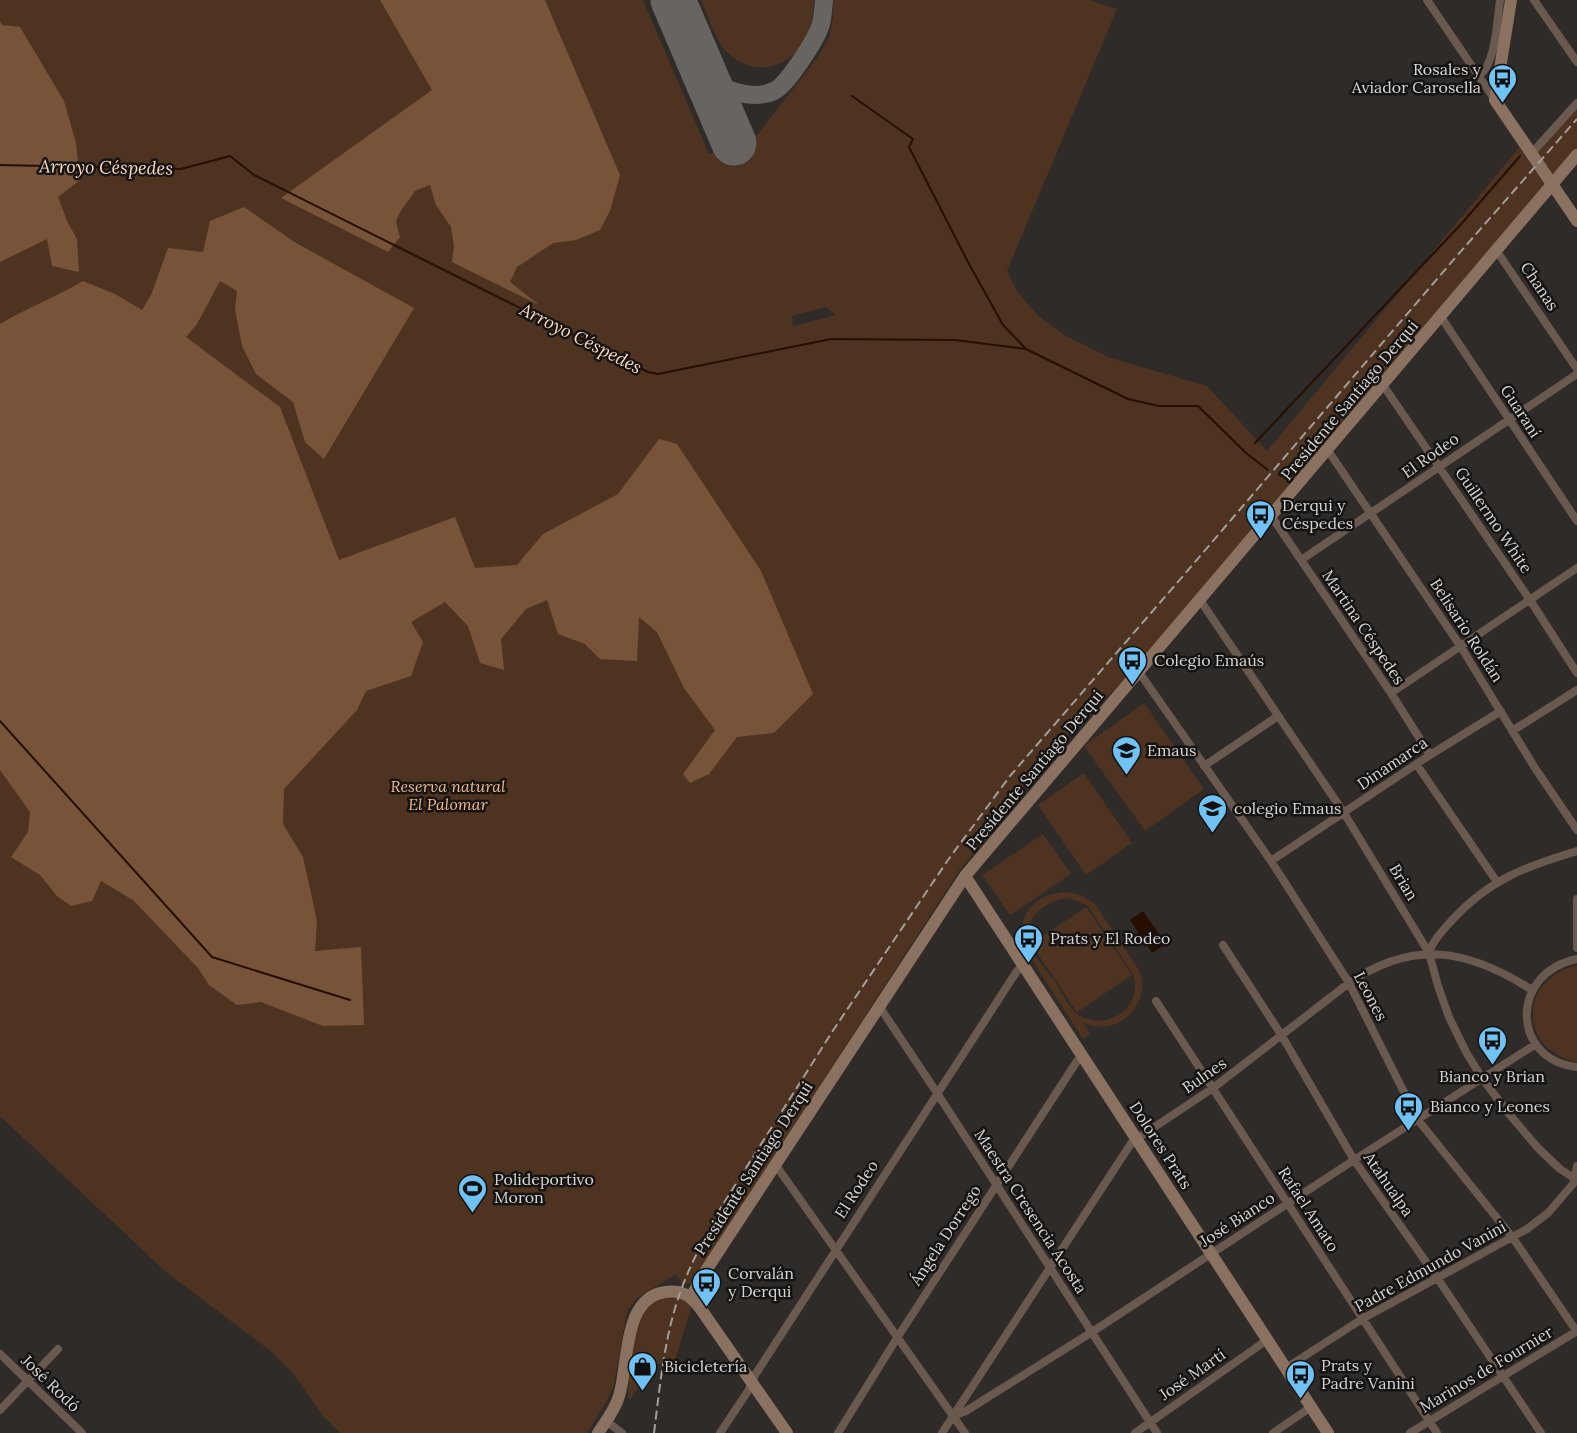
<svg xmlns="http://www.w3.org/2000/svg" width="1577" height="1433" viewBox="0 0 1577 1433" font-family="Lora,serif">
  <rect width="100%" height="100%" fill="#2e2b28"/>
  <path fill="#4e3420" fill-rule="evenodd" d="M 0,0 L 426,0 L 620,175 L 545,0 L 643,0 L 709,154 L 758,134 L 817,58 L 829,38 L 833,17 L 833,0 L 1089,0 L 1117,9 L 1007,271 L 1017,291 L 1038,316 L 1066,336 L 1111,358 L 1207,386 L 1267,451 L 1519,148 L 1545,184 L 1133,670 L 1059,748 L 1004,818 L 961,868 L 691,1284 L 682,1284 L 676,1274 L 637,1298 L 627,1311 L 614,1384 L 608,1399 L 587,1433 L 340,1433 L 323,1416 L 292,1372 L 272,1352 L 166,1272 L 0,1116 ZM 826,307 L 836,315 L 793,326 L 792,316 Z
    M 701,0 L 814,0 C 813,11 813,22 809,32 C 796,66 757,80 729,54 C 715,42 709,17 701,0 Z
    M 1577,105 L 1577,149 L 1552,179 L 1535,156 Z
    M 1144,703 L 1204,789 L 1145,831 L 1084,746 Z
    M 1084,773 L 1132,843 L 1086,875 L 1038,805 Z
    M 1043,834 L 1071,874 L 1010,915 L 982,875 Z
    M 1067,892 L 1081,895 L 1095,904 L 1139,970 C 1154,1004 1115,1040 1083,1022 L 1090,1034 L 1083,1039 L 1025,949 C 1014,916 1034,893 1067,892 ZM 1067,898 L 1078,901 L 1088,906 L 1133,974 C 1137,985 1135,999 1127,1008 C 1115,1021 1096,1024 1080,1016 C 1070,1010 1062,993 1056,983 C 1047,971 1035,958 1030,945 C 1019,920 1047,900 1067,898 Z
    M 1086,907 L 1132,975 L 1077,1012 L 1031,944 Z
    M 1577,965 L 1577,1062 C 1518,1049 1518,980 1577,965 Z
    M 678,1295 L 692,1305 L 674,1364 L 655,1364 L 629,1401 C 627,1375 630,1314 655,1300 C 661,1296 672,1296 678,1295 Z"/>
  <path fill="#775439" d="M 380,0 L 545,0 L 620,175 L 610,211 L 600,230 L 576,240 L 553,243 L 517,267 L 510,282 L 539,305 L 452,262 L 454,246 L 451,227 L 436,205 L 430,185 L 415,191 L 400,212 L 396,222 L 400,237 L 388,252 L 281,198 L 432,90 Z
    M 0,21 L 2,25 L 20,27 L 64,101 L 76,143 L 80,180 L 58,197 L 67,221 L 77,239 L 79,272 L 52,266 L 47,239 L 0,262 Z
    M 244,207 L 296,243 L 414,308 L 324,459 L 305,442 L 293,402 L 256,374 L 242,346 L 235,309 L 237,291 L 220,281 L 197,324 L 186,337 L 280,407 L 339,560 L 455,517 L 475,568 L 517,565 L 543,534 L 618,494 L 659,439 L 677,444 L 761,571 L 813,694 L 774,733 L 737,737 L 709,774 L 690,783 L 683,774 L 715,730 L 684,688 L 657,632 L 639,617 L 637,661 L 600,659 L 585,644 L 558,634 L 547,600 L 526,609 L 501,639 L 504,670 L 480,663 L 468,626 L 445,602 L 411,622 L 423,642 L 411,676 L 366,691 L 357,710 L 284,789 L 283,824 L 303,857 L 317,921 L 315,951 L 361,947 L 364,1025 L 323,1026 L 261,1002 L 237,1005 L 209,985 L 198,968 L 133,900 L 101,881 L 92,901 L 71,906 L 57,896 L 40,875 L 11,857 L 28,832 L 30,812 L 0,770 L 0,324 C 27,308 56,297 83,281 L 115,294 L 142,310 L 151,295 L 168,248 L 203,252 L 210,221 Z"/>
  <path fill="#260f00" d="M 1143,911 L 1166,944 L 1152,953 L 1130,920 Z"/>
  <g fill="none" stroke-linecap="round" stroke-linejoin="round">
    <path stroke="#260f00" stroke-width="2" d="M 852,96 L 913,139 L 909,147 L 969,264 L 1003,325 L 1026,349
      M 0,165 L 181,169 L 230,156 L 254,175 L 648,372 L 658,374 L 831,339 L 955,340 L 1026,349 L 1128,399 L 1159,406 L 1198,406 L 1246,453 L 1268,470
      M 1255,443 L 1463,222 L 1520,156
      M 0,721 L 212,957 L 350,1000"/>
    <path stroke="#686462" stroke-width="18" d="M 708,81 C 727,90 753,101 774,91 C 787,85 815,41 820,27 C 823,19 823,9 824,0"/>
    <path stroke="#686462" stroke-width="45" d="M 673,0 L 734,143"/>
    <path stroke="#69594e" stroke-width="8" d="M 1427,0 L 1495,100
      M 1534,0 L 1577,62
      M 1478,76 C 1496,66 1497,20 1500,0
      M 1531,154 L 1577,103
      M 1496,250 L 1577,369
      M 1441,317 L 1577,521
      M 1383,385 L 1530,600 L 1577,673
      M 1327,449 L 1461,647 L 1535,768 L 1577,830
      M 1272,517 L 1391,693 L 1430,755
      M 1301,560 L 1577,374
      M 1200,600 L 1344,813 L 1429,953 L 1438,986 L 1449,1017 L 1466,1052 L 1482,1078 L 1509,1114 L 1538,1148 L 1560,1169 L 1574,1178
      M 1139,672 L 1271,861 L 1349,983 L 1418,1120 L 1513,1238 L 1577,1332
      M 1391,693 L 1577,568
      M 1512,731 L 1577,690
      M 1417,765 L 1497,882
      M 1204,766 L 1278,716
      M 1271,861 L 1430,755 L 1501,711
      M 1577,899 L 1577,948
      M 1223,945 L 1282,1036 L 1354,1160 L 1438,1279 L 1541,1433
      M 1429,953 C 1433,940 1444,929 1453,919 C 1490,879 1527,866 1577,851
      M 1577,959 C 1509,973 1511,1060 1577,1067
      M 1156,1001 L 1437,1433
      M 879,1006 L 937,1093 L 1157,1433
      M 775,1164 L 965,1433
      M 0,1354 L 82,1433
      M 1286,1368 L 1362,1319 L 1527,1229 L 1548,1213 L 1573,1184 L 1577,1166
      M 0,1410 L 58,1349
      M 953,1416 L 966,1411 L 1092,1332 L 1354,1160 L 1536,1044
      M 606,1421 L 622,1433
      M 720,1433 L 748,1391 L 755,1375 L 1017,971 L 1023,965
      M 838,1433 L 897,1338 L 1077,1061 L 1083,1055
      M 942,1433 L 1132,1142 L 1213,1088 L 1349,983 C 1414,939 1468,949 1532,990
      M 1135,1433 L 1267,1340
      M 1273,1433 L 1311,1407
      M 1410,1433 L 1577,1331"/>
    <path stroke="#8b7260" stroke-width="12" d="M 1511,0 L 1495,100 L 1577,221
      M 965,876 L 1328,1433
      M 691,1297 L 703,1275 L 965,876 L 1577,155
      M 598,1433 C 606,1421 615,1410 619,1396 C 629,1365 622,1298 665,1292 C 682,1290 690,1295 700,1308 L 787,1433"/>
    <path stroke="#a19e9c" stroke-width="2" stroke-dasharray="9 4.5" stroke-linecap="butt" d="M 654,1433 C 660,1386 664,1338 680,1293 C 690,1264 706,1236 720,1209 L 834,1029 L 948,860 L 1010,776 L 1189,569 L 1455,258 L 1577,119"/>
  </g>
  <defs>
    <symbol id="bus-pin" viewBox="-11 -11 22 30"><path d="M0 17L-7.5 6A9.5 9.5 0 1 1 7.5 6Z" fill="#70c2f4" stroke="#151413"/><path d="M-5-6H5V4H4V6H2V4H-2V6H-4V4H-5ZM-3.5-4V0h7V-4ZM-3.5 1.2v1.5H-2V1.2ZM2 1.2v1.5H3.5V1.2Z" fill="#111"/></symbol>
    <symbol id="school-pin" viewBox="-11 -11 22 30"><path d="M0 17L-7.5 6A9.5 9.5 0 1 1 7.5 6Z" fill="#70c2f4" stroke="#151413"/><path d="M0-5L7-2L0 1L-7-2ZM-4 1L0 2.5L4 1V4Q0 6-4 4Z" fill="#111"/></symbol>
    <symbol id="stadium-pin" viewBox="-11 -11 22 30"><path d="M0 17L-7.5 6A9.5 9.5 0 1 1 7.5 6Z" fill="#70c2f4" stroke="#151413"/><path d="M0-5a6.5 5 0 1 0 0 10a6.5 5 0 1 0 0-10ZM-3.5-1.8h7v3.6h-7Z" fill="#111"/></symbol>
    <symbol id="shop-pin" viewBox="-11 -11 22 30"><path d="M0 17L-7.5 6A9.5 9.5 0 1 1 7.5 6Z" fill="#70c2f4" stroke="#151413"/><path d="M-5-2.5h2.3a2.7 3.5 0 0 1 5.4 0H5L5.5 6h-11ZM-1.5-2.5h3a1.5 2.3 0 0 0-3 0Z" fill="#111"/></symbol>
  </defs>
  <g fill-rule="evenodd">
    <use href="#bus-pin" x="1486" y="62" width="33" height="45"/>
    <use href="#bus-pin" x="1244" y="498" width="33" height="45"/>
    <use href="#bus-pin" x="1116" y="644" width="33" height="45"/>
    <use href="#school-pin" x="1110" y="734" width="33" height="45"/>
    <use href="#school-pin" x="1196" y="792" width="33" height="45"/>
    <use href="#bus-pin" x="1012" y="922" width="33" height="45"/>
    <use href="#bus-pin" x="1476" y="1024" width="33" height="45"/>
    <use href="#bus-pin" x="1392" y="1090" width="33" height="45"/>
    <use href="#stadium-pin" x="456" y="1172" width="33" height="45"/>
    <use href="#bus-pin" x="690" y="1266" width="33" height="45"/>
    <use href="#shop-pin" x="626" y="1350" width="33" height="45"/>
    <use href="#bus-pin" x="1284" y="1358" width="33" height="45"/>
  </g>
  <g text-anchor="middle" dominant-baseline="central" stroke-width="5" stroke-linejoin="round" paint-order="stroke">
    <g font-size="16" fill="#d7d5d3" stroke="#151413" text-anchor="start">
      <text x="1481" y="69" text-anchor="end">Rosales y<tspan x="1481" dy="18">Aviador Carosella</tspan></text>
      <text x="1282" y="505">Derqui y<tspan x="1282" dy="18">Céspedes</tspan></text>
      <text x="1154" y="660">Colegio Emaús</text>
      <text x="1147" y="750">Emaus</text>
      <text x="1234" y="808">colegio Emaus</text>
      <text x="1050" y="938">Prats y El Rodeo</text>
      <text x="1492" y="1076" text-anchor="middle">Bianco y Brian</text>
      <text x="1430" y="1106">Bianco y Leones</text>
      <text x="494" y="1179">Polideportivo<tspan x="494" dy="18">Moron</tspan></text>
      <text x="728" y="1273">Corvalán<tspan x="728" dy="18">y Derqui</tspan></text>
      <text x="1321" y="1365">Prats y<tspan x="1321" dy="18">Padre Vanini</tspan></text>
      <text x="664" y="1366">Bicicletería</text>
    </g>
    <g font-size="16" fill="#d7d5d3" stroke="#151413">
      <text transform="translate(1540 286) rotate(56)">Chanas</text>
      <text transform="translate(1349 400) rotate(-50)">Presidente Santiago Derqui</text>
      <text transform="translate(1521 411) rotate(57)">Guaraní</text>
      <text transform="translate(1430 455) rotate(-35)">El Rodeo</text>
      <text transform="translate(1494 520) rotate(56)">Guillermo White</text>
      <text transform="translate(1364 627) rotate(56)">Martina Céspedes</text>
      <text transform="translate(1467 630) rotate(57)">Belisario Roldán</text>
      <text transform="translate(1392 763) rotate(-34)">Dinamarca</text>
      <text transform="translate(1034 770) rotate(-50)">Presidente Santiago Derqui</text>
      <text transform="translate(1404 882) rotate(59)">Brian</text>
      <text transform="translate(1371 996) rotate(62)">Leones</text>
      <text transform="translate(1204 1075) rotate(-35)">Bulnes</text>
      <text transform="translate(1161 1145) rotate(57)">Dolores Prats</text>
      <text transform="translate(753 1168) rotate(-57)">Presidente Santiago Derqui</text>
      <text transform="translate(1389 1184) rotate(55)">Atahualpa</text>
      <text transform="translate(856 1189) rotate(-57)">El Rodeo</text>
      <text transform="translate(1309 1209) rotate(57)">Rafael Amato</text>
      <text transform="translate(1031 1211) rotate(57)">Maestra Cresencia Acosta</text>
      <text transform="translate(1237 1219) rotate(-33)">José Bianco</text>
      <text transform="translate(945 1235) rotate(-57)">Ángela Dorrego</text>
      <text transform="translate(1430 1266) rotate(-29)">Padre Edmundo Vanini</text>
      <text transform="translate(1486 1369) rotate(-31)">Marinos de Fournier</text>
      <text transform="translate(1192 1374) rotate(-35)">José Martí</text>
      <text transform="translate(51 1383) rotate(44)">José Rodó</text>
    </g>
    <g font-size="16" font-style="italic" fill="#f4b88b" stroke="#151413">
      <text x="448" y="786">Reserva natural<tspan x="448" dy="18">El Palomar</tspan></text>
    </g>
    <g font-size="18" font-style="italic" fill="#fed8be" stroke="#151413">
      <text transform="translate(106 167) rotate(1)">Arroyo Céspedes</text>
      <text transform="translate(581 338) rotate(27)">Arroyo Céspedes</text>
    </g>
  </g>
</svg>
